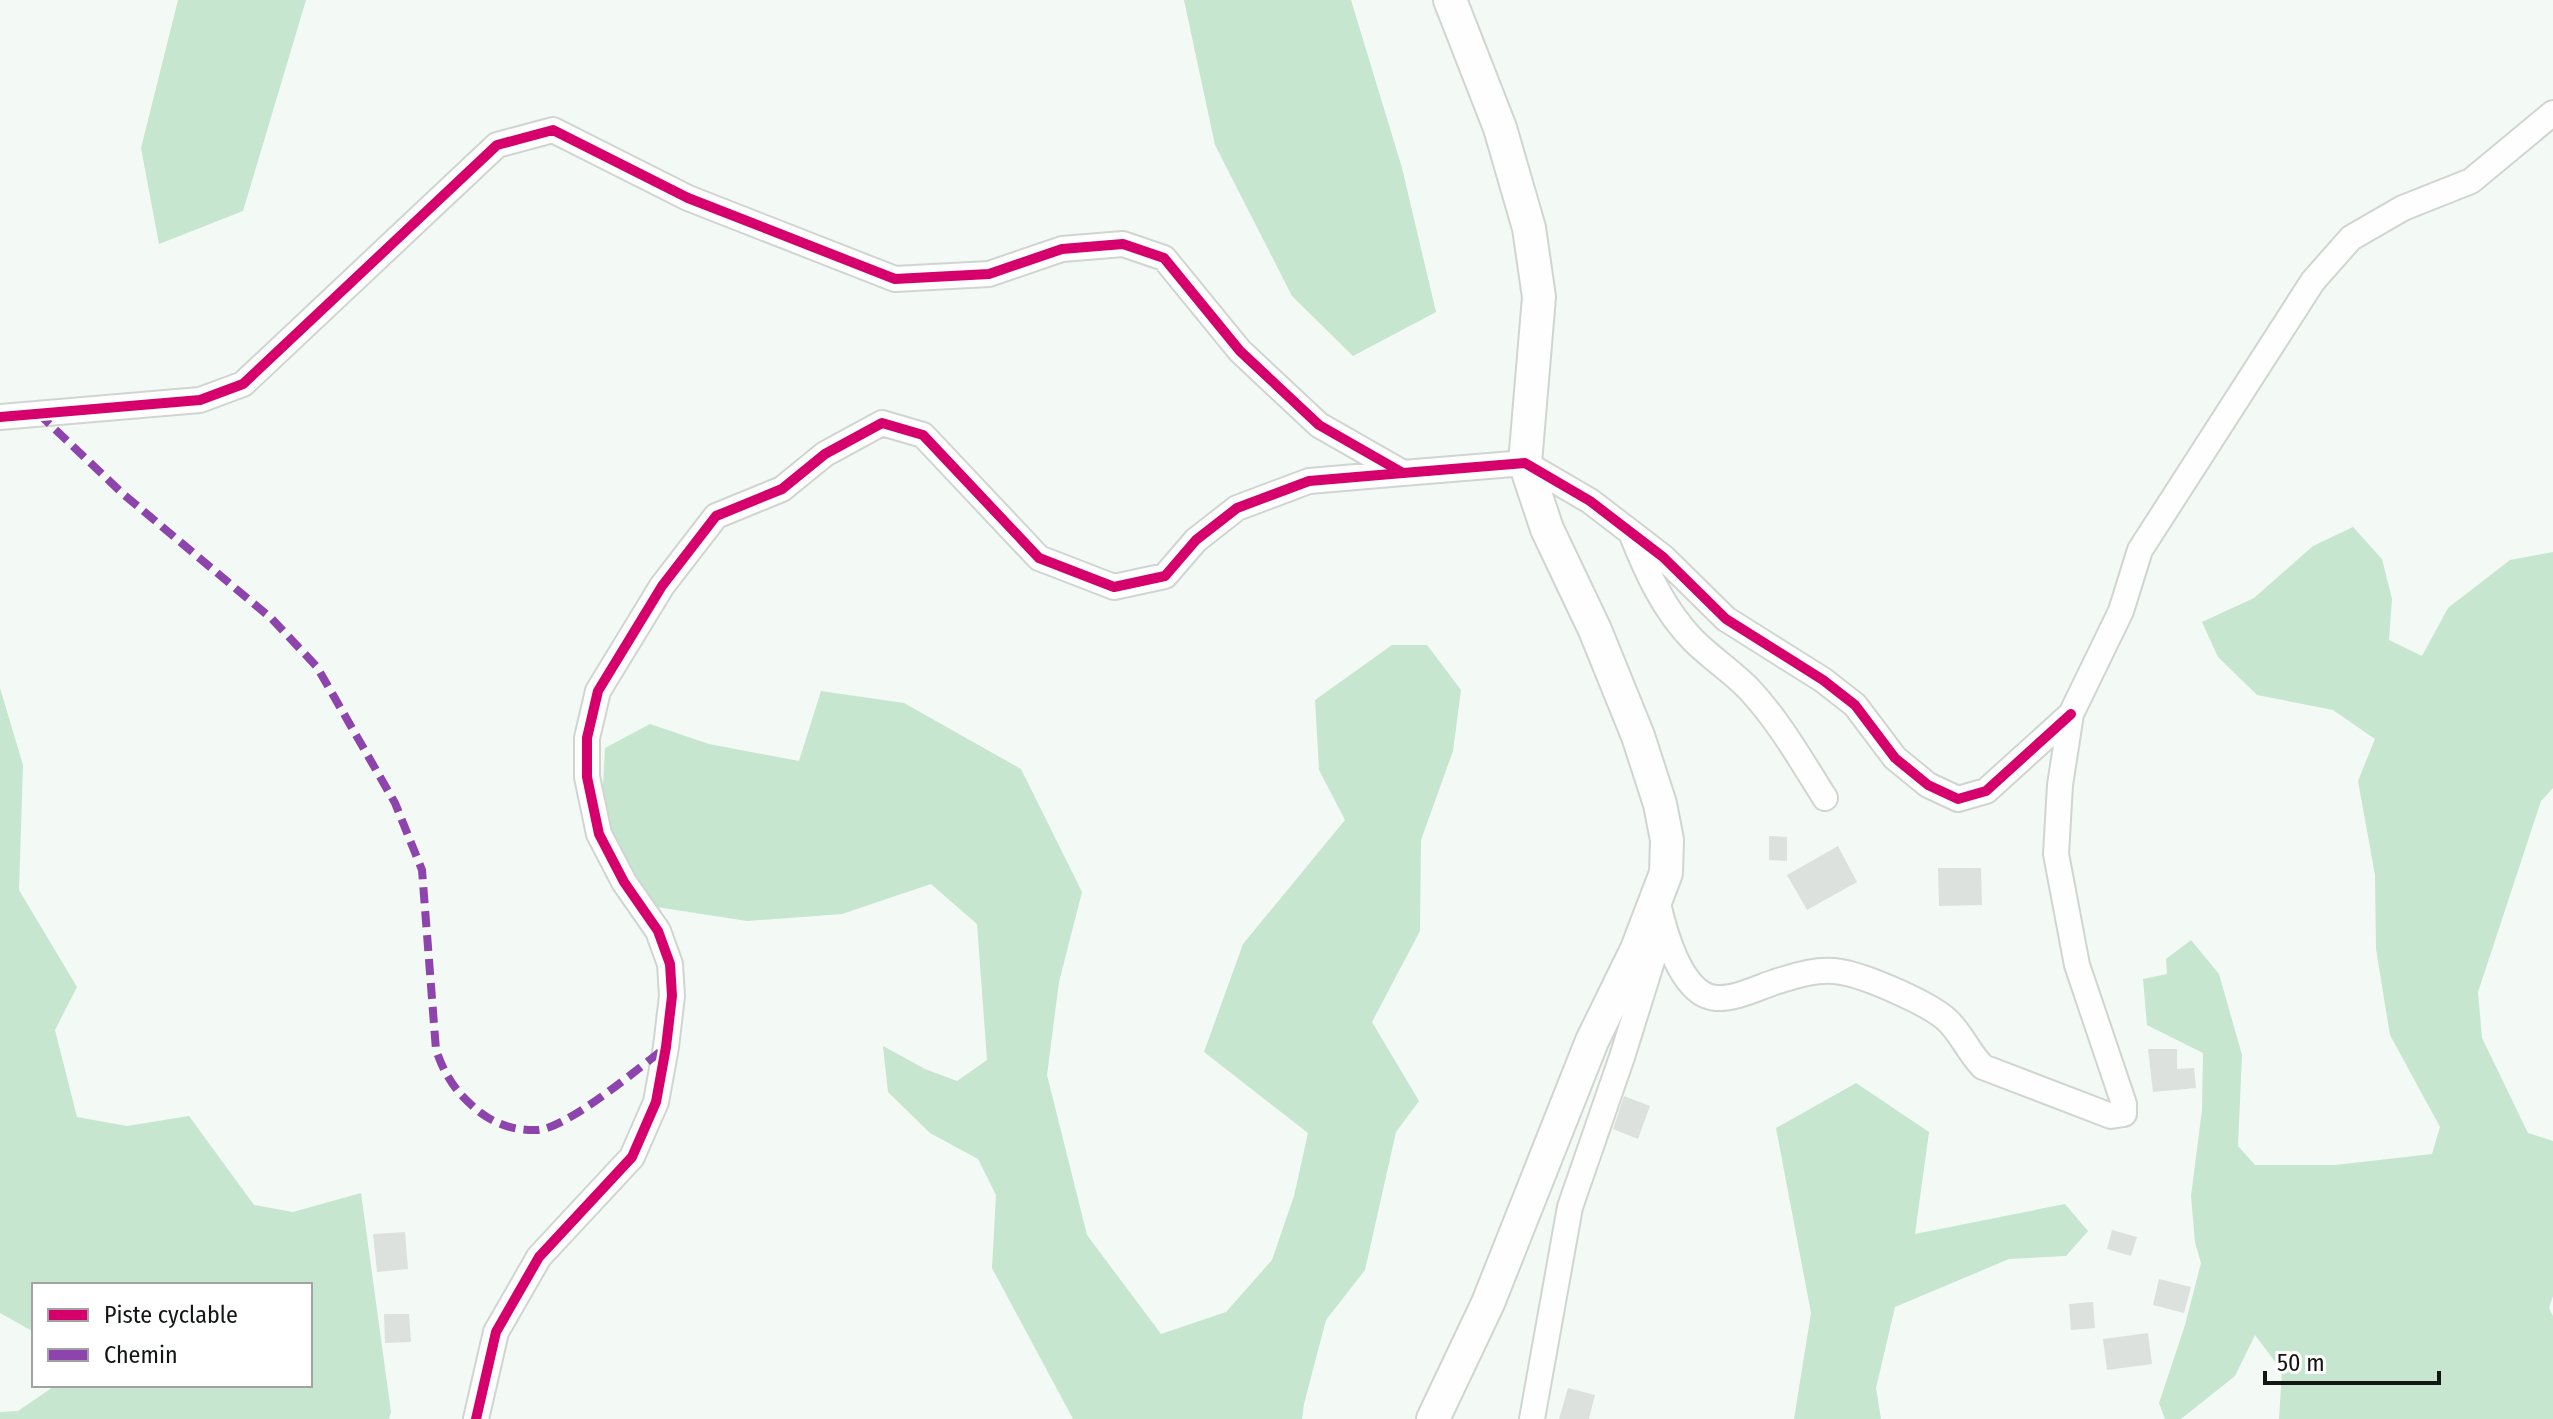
<svg xmlns="http://www.w3.org/2000/svg" width="2553" height="1419" viewBox="0 0 2553 1419" font-family="'Fira Sans Condensed',sans-serif">
  <rect width="100%" height="100%" fill="#f3f9f4"/>
  <path fill="#c6e6cf" d="M 178,0 L 306,0 L 243,211 L 159,244 L 141,148 Z
    M 1184,0 L 1351,0 L 1402,168 L 1436,312 L 1353,356 L 1292,296 L 1215,145 Z
    M 2353,527 L 2382,559 L 2392,599 L 2389,640 L 2422,656 L 2448,608 L 2510,560 L 2553,552 L 2553,788 L 2541,801 L 2478,992 L 2482,1038 L 2528,1133 L 2553,1141 L 2553,1296 L 2549,1308 L 2553,1316 L 2553,1419 L 2279,1419 L 2282,1371 L 2255,1335 L 2235,1376 L 2181,1419 L 2165,1419 L 2159,1403 L 2185,1325 L 2201,1263 L 2195,1242 L 2191,1196 L 2202,1110 L 2203,1053 L 2147,1025 L 2143,979 L 2167,974 L 2166,959 L 2191,940 L 2219,974 L 2242,1055 L 2238,1146 L 2255,1165 L 2335,1165 L 2432,1154 L 2440,1127 L 2390,1035 L 2376,949 L 2375,875 L 2358,781 L 2375,739 L 2333,710 L 2257,695 L 2218,657 L 2202,622 L 2254,598 L 2313,546 Z
    M 1392,645 L 1427,645 L 1461,690 L 1453,751 L 1421,840 L 1420,931 L 1372,1022 L 1419,1101 L 1396,1132 L 1365,1270 L 1326,1320 L 1304,1404 L 1302,1419 L 1073,1419 L 992,1268 L 996,1195 L 978,1159 L 930,1133 L 888,1092 L 883,1046 L 925,1069 L 957,1081 L 987,1060 L 977,924 L 931,884 L 842,914 L 747,921 L 650,906 L 601,821 L 605,748 L 650,724 L 709,744 L 799,761 L 821,691 L 904,703 L 1021,769 L 1082,892 L 1059,982 L 1047,1075 L 1087,1235 L 1161,1334 L 1226,1312 L 1272,1260 L 1294,1196 L 1308,1133 L 1204,1052 L 1243,944 L 1345,820 L 1319,770 L 1315,700 Z
    M 0,688 L 23,765 L 19,890 L 77,987 L 55,1030 L 77,1117 L 127,1126 L 189,1116 L 254,1205 L 293,1212 L 361,1193 L 391,1412 L 389,1419 L 0,1419 L 0,1412 L 18,1411 L 56,1385 L 310,1385 L 310,1285 L 34,1285 L 34,1332 L 0,1313 Z
    M 1856,1083 L 1929,1132 L 1915,1234 L 2065,1204 L 2088,1231 L 2066,1256 L 2009,1259 L 1895,1307 L 1876,1388 L 1881,1419 L 1794,1419 L 1811,1313 L 1776,1128 Z"/>
  <path fill="#dce1dd" d="M 1769,836 L 1787,837 L 1787,861 L 1769,860 Z
    M 1838,846 L 1857,882 L 1807,910 L 1787,875 Z
    M 1938,868 L 1981,868 L 1982,905 L 1939,906 Z
    M 2148,1049 L 2177,1049 L 2177,1069 L 2194,1068 L 2196,1088 L 2153,1092 Z
    M 1624,1096 L 1650,1106 L 1638,1139 L 1613,1129 Z
    M 2112,1230 L 2137,1237 L 2131,1256 L 2107,1249 Z
    M 405,1232 L 408,1269 L 377,1272 L 373,1234 Z
    M 2159,1279 L 2191,1287 L 2184,1313 L 2153,1305 Z
    M 2093,1302 L 2095,1328 L 2071,1330 L 2069,1304 Z
    M 384,1314 L 409,1314 L 411,1342 L 385,1343 Z
    M 2148,1333 L 2152,1364 L 2107,1370 L 2103,1339 Z
    M 1568,1388 L 1595,1395 L 1589,1419 L 1559,1419 Z"/>
  <g fill="none" stroke-linecap="round" stroke-linejoin="round">
    <defs>
      <path id="minor" d="M 0,417 L 200,400 L 243,384 L 497,145 L 553,130 L 688,198 L 895,279 L 989,274 L 1062,249 L 1123,244 L 1164,258 L 1240,351 L 1319,425 L 1403,473 L 1525,463 L 1590,501 L 1663,557 L 1726,619 L 1823,680 L 1855,705 L 1895,758 L 1928,785 L 1958,799 L 1986,791 L 2071,714
        M 1632,535 C 1647,573 1664,610 1693,640 C 1710,657 1731,671 1748,688 C 1779,721 1801,760 1825,798
        M 1657,899 C 1663,927 1680,995 1716,998 C 1736,999 1757,988 1775,982 C 1797,975 1818,968 1841,972 C 1866,976 1934,1005 1950,1023 C 1963,1037 1970,1054 1983,1067 L 2111,1116 L 2124,1114 L 2124,1104 L 2077,965 L 2056,854 L 2060,785 L 2071,714 L 2121,611 L 2140,550 L 2313,281 L 2351,238 L 2403,208 L 2471,181 L 2553,113
        M 476,1419 L 496,1332 L 539,1257 L 632,1157 L 656,1102 L 666,1047 L 672,996 L 670,964 L 658,931 L 624,882 L 599,834 L 587,777 L 587,738 L 598,691 L 662,586 L 716,516 L 782,489 L 825,454 L 882,423 L 923,435 L 1039,558 L 1114,587 L 1165,576 L 1196,540 L 1237,508 L 1309,481 L 1403,473
        M 1532,1419 L 1570,1207 L 1622,1057 L 1663,926"/>
      <path id="tertiary" d="M 1433,1419 L 1488,1303 L 1592,1041 L 1637,949 L 1666,873 L 1667,840 L 1660,804 L 1638,736 L 1595,630 L 1547,529 L 1525,463 L 1539,297 L 1529,228 L 1500,128 L 1450,0"/>
    </defs>
    <use href="#minor" stroke="#d0d5d1" stroke-width="28"/>
    <use href="#tertiary" stroke="#d0d5d1" stroke-width="36"/>
    <use href="#minor" stroke="#fdfefd" stroke-width="24"/>
    <use href="#tertiary" stroke="#fdfefd" stroke-width="32"/>
    <path stroke="#8e44ad" stroke-width="8" stroke-dasharray="16 8" stroke-linecap="butt" d="M 38,413 L 122,493 L 272,619 L 317,667 L 395,803 L 422,870 L 436,1050 C 446,1078 457,1094 481,1113 C 497,1125 517,1131 538,1130 C 569,1127 639,1068 666,1047"/>
    <defs>
      <path id="cycleway" d="M 0,417 L 200,400 L 243,384 L 497,145 L 553,130 L 688,198 L 895,279 L 989,274 L 1062,249 L 1123,244 L 1164,258 L 1240,351 L 1319,425 L 1403,473 L 1525,463 L 1590,501 L 1663,557 L 1726,619 L 1823,680 L 1855,705 L 1895,758 L 1928,785 L 1958,799 L 1986,791 L 2071,714
        M 476,1419 L 496,1332 L 539,1257 L 632,1157 L 656,1102 L 666,1047 L 672,996 L 670,964 L 658,931 L 624,882 L 599,834 L 587,777 L 587,738 L 598,691 L 662,586 L 716,516 L 782,489 L 825,454 L 882,423 L 923,435 L 1039,558 L 1114,587 L 1165,576 L 1196,540 L 1237,508 L 1309,481 L 1403,473"/>
    </defs>
    <use href="#cycleway" stroke="#fff" stroke-width="15"/>
    <use href="#cycleway" stroke="#d6006c" stroke-width="10"/>
  </g>
  <rect x="32" y="1283" width="280" height="104" fill="#ffffff" stroke="#a1a2a1" stroke-width="2"/>
  <rect x="48" y="1309" width="40" height="12" fill="#d6006c" stroke="#a1a2a1" stroke-width="2"/>
  <text x="104" y="1323" font-size="24" fill="#131714">Piste cyclable</text>
  <rect x="48" y="1349" width="40" height="12" fill="#8e44ad" stroke="#a1a2a1" stroke-width="2"/>
  <text x="104" y="1363" font-size="24" fill="#131714">Chemin</text>
  <path d="M2265 1371v12h174v-12" fill="none" stroke="#131714" stroke-width="4"/>
  <text x="2277" y="1371" font-size="24" fill="#131714" stroke="#ffffff" stroke-width="6" paint-order="stroke">50 m</text>
</svg>
